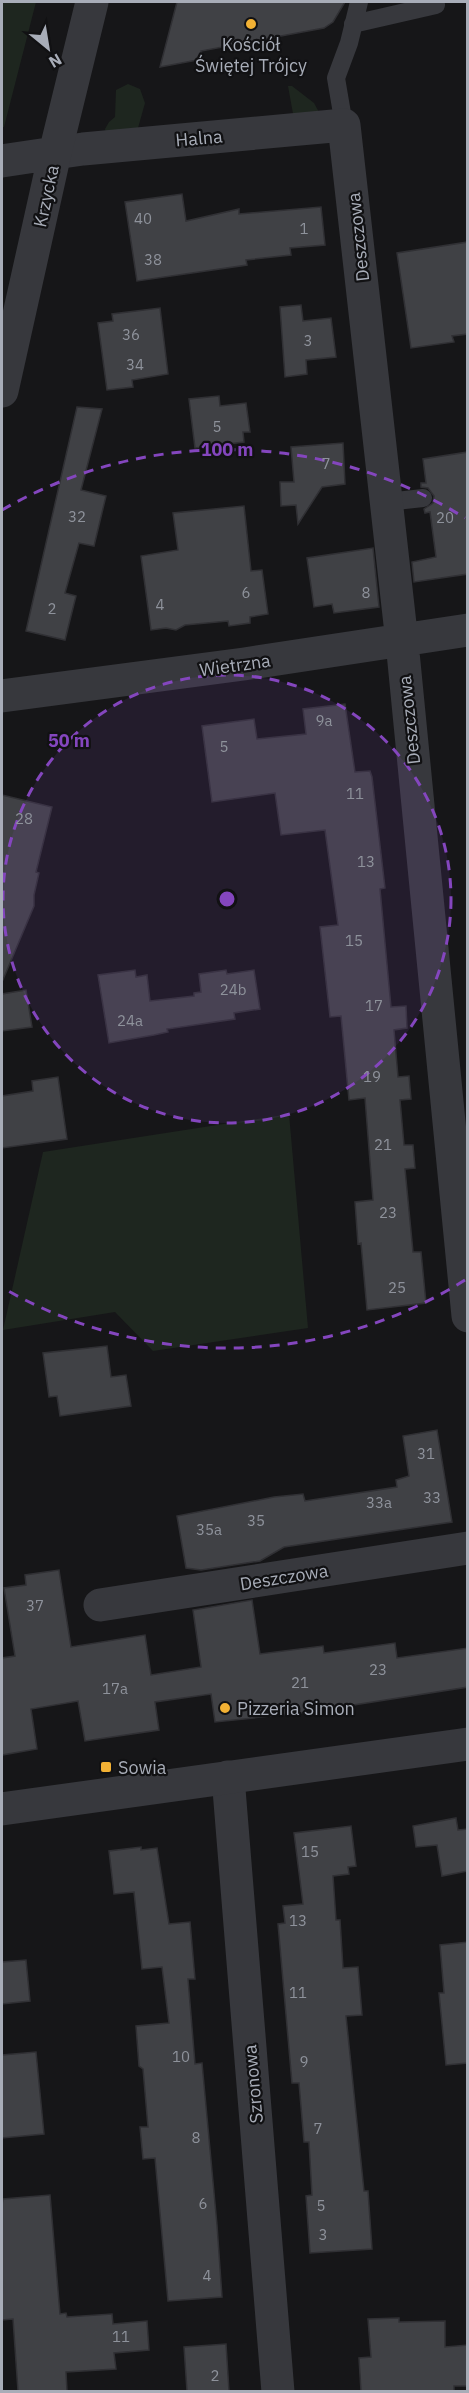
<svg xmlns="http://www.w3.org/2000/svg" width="469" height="2393" viewBox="0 0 469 2393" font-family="'IBM Plex Sans',sans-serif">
  <rect width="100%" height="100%" fill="#161618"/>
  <path fill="#1e261f" d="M 2,2 L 36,2 L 4,127 L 2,127 Z
    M 128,84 L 140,89 L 145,103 L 138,128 L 106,133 L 105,129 L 109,122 L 115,117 L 116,90 Z
    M 288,86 L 292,86 L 314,103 L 321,116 L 294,119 Z
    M 289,1114 L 308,1328 L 153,1351 L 115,1312 L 3,1330 L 43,1152 Z"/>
  <path fill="#404145" stroke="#303034" stroke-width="1.5" d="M 177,2 L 345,2 L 333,22 L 324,28 L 201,51 L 203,59 L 160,67 Z
    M 182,194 L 186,221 L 239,209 L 239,214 L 321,207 L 325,245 L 290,248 L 291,255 L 246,260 L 247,265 L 137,281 L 125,202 Z
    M 468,242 L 468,334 L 452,336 L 454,342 L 411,348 L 397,253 Z
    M 301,305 L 303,321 L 331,318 L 336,357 L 306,360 L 307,374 L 285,377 L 280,307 Z
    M 160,308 L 168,374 L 132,380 L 133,387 L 107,390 L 98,323 L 113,321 L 112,314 Z
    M 219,396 L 220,406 L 246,403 L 250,432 L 243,432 L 244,442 L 195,448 L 189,399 Z
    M 77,407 L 102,409 L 81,490 L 106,496 L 94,546 L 79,543 L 65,593 L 76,596 L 65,640 L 26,631 Z
    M 343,443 L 345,484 L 322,487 L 298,524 L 296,505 L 281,506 L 280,482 L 294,482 L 291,447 Z
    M 468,452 L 468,574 L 414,582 L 412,562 L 436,557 L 430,512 L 425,513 L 424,509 L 433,503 L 434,496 L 428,488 L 421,487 L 421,483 L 426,483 L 423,459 Z
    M 244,506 L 251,571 L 262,570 L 268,614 L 250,617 L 250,623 L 229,626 L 228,621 L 185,625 L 176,630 L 166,628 L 151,630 L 141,556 L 178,550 L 173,513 Z
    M 373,548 L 379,607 L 334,613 L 332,604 L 314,607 L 307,558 Z
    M 345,704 L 355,772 L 370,771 L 372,777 L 385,888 L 380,889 L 391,1007 L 406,1006 L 407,1028 L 394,1030 L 398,1077 L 409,1076 L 411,1099 L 400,1100 L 404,1145 L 413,1145 L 415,1168 L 405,1169 L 413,1252 L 421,1252 L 426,1303 L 367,1310 L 361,1243 L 358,1244 L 355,1202 L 373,1200 L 365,1098 L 349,1100 L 341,1016 L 330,1017 L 320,927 L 338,925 L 325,830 L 281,835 L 275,793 L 212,802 L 202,726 L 254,719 L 257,739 L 306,734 L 303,709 Z
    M 2,795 L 52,807 L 36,872 L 39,873 L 34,895 L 34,906 L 2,982 Z
    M 135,970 L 136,977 L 147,975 L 150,1001 L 194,996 L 194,993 L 201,992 L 199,974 L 226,970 L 227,974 L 254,970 L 260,1009 L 234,1013 L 235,1019 L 167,1029 L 168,1032 L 154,1035 L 109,1043 L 98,975 Z
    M 26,990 L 32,1027 L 2,1031 L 2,994 Z
    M 58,1077 L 67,1139 L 2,1148 L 2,1096 L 33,1091 L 32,1081 Z
    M 107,1346 L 111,1377 L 126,1375 L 131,1406 L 60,1416 L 57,1396 L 49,1397 L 43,1353 Z
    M 437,1430 L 452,1522 L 284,1547 L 260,1561 L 201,1570 L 186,1568 L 177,1516 L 274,1497 L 303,1494 L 305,1501 L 397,1487 L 396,1480 L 409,1476 L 403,1436 Z
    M 59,1570 L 71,1647 L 145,1635 L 151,1675 L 201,1667 L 193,1610 L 252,1600 L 260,1654 L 323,1646 L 324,1653 L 395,1643 L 397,1658 L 468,1648 L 468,1687 L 309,1712 L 215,1722 L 211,1694 L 155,1702 L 159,1730 L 85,1741 L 78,1701 L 31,1709 L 37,1749 L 2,1755 L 2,1658 L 15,1656 L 4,1588 L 26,1585 L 25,1575 Z
    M 456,1818 L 458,1830 L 468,1829 L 468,1871 L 442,1876 L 437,1845 L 416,1847 L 413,1826 Z
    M 351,1826 L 356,1866 L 348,1867 L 349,1874 L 333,1876 L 336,1920 L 340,1920 L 343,1968 L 358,1967 L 362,2015 L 346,2016 L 364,2191 L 368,2191 L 372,2249 L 310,2253 L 306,2196 L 312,2195 L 309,2142 L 304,2142 L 299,2083 L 292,2083 L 278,1924 L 285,1923 L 283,1906 L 303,1904 L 294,1833 Z
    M 141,1847 L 141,1850 L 157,1848 L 169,1924 L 190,1922 L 195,1979 L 188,1979 L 195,2064 L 202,2063 L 217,2225 L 222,2297 L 168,2301 L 155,2158 L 143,2159 L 140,2127 L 148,2127 L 143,2069 L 139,2066 L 136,2026 L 169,2023 L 162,1967 L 142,1969 L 134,1892 L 114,1894 L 109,1851 Z
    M 468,1942 L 468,2063 L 446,2065 L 439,1993 L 444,1993 L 440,1945 Z
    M 26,1960 L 30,2001 L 2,2004 L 2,1962 Z
    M 36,2052 L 44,2134 L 2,2138 L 2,2055 Z
    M 50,2195 L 60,2314 L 66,2313 L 67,2317 L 112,2314 L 113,2324 L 147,2321 L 149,2350 L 114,2353 L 116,2369 L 66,2372 L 67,2391 L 18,2391 L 13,2319 L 2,2320 L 2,2205 L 3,2199 Z
    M 399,2318 L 399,2322 L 445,2321 L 445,2347 L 468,2345 L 468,2386 L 454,2386 L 454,2391 L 361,2391 L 359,2358 L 371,2357 L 368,2319 Z
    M 226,2344 L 229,2391 L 187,2391 L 184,2347 Z"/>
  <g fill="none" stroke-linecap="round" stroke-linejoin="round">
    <path stroke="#37383d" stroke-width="18" d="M 353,24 L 436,5
      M 344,125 L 336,78 L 349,43 L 359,2
      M 387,502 L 423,498"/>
    <path stroke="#37383d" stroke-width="33" d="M 55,153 L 83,149 L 344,125 L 402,642 L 468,1316
      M 2,696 L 244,664 L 468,630
      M 100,1605 L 468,1548
      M 228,1777 L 278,2392"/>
    <path stroke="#37383d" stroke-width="33" d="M 2,161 L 55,153
      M 2,391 L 55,153 L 92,2
      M 2,1809 L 468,1744"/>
  </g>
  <circle cx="227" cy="899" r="224" fill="#8446be" fill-opacity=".12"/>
  <g fill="none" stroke="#8446be" stroke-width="3" stroke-dasharray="10 8">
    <circle cx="227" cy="899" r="224"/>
    <path d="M465 1280A449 449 0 0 1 3 1288M2 510A449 449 0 0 1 465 518"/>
  </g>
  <g fill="#f2b134" stroke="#111113" stroke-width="2">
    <circle cx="251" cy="24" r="6"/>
    <circle cx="225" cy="1708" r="6"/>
    <rect x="100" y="1761" width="12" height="12" rx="3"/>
  </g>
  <g text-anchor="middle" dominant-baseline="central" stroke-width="4.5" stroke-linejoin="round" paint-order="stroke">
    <g font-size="15" fill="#8e929b">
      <text x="143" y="218">40</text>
      <text x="304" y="228">1</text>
      <text x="153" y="259">38</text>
      <text x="131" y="334">36</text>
      <text x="308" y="340">3</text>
      <text x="135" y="364">34</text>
      <text x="217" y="426">5</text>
      <text x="326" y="463">7</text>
      <text x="77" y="516">32</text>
      <text x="445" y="517">20</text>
      <text x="246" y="592">6</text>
      <text x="366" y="592">8</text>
      <text x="160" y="604">4</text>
      <text x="52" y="608">2</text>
      <text x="324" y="720">9a</text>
      <text x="224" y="746">5</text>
      <text x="355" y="793">11</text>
      <text x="24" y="818">28</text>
      <text x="366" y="861">13</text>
      <text x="354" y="940">15</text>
      <text x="233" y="989">24b</text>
      <text x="374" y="1005">17</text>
      <text x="130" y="1020">24a</text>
      <text x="372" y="1076">19</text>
      <text x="383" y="1144">21</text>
      <text x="388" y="1212">23</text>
      <text x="397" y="1287">25</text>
      <text x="426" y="1453">31</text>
      <text x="432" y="1497">33</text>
      <text x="379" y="1502">33a</text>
      <text x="256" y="1520">35</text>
      <text x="209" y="1529">35a</text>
      <text x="35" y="1605">37</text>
      <text x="378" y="1669">23</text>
      <text x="300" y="1682">21</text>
      <text x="115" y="1688">17a</text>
      <text x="310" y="1851">15</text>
      <text x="298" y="1920">13</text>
      <text x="298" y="1992">11</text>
      <text x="181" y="2056">10</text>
      <text x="304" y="2061">9</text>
      <text x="318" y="2128">7</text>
      <text x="196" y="2137">8</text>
      <text x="203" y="2203">6</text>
      <text x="321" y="2205">5</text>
      <text x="323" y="2234">3</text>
      <text x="207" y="2275">4</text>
      <text x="121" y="2336">11</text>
      <text x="215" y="2375">2</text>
    </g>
    <g font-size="18" fill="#a8adb8" stroke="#111113" text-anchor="start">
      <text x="251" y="44" text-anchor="middle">Kościół<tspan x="251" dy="21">Świętej Trójcy</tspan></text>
      <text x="237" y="1708">Pizzeria Simon</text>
      <text x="118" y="1767">Sowia</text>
    </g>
    <g font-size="18" fill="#a8adb8" stroke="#111113">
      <text transform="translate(199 138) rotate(-5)">Halna</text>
      <text transform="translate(46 196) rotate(-78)">Krzycka</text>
      <text transform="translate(358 237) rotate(-96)">Deszczowa</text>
      <text transform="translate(235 665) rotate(-8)">Wietrzna</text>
      <text transform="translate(409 720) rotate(-96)">Deszczowa</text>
      <text transform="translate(284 1577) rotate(-9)">Deszczowa</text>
      <text transform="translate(253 2084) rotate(-95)">Szronowa</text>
    </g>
  </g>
  <circle cx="227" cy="899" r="9" fill="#8446be" stroke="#111113" stroke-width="3"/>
  <g font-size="18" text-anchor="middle" font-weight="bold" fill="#8446be" stroke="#111113" stroke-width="4.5" stroke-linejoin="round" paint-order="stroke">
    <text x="227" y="456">100 m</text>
    <text x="69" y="747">50 m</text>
  </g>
  <rect width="469" height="2393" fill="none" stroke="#a8adb8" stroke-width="6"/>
  <g transform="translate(48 48) rotate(150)" stroke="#111113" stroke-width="4.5" paint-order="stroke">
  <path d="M0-4.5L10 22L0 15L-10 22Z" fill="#a8adb8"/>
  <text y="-9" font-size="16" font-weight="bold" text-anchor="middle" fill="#a8adb8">N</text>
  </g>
</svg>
